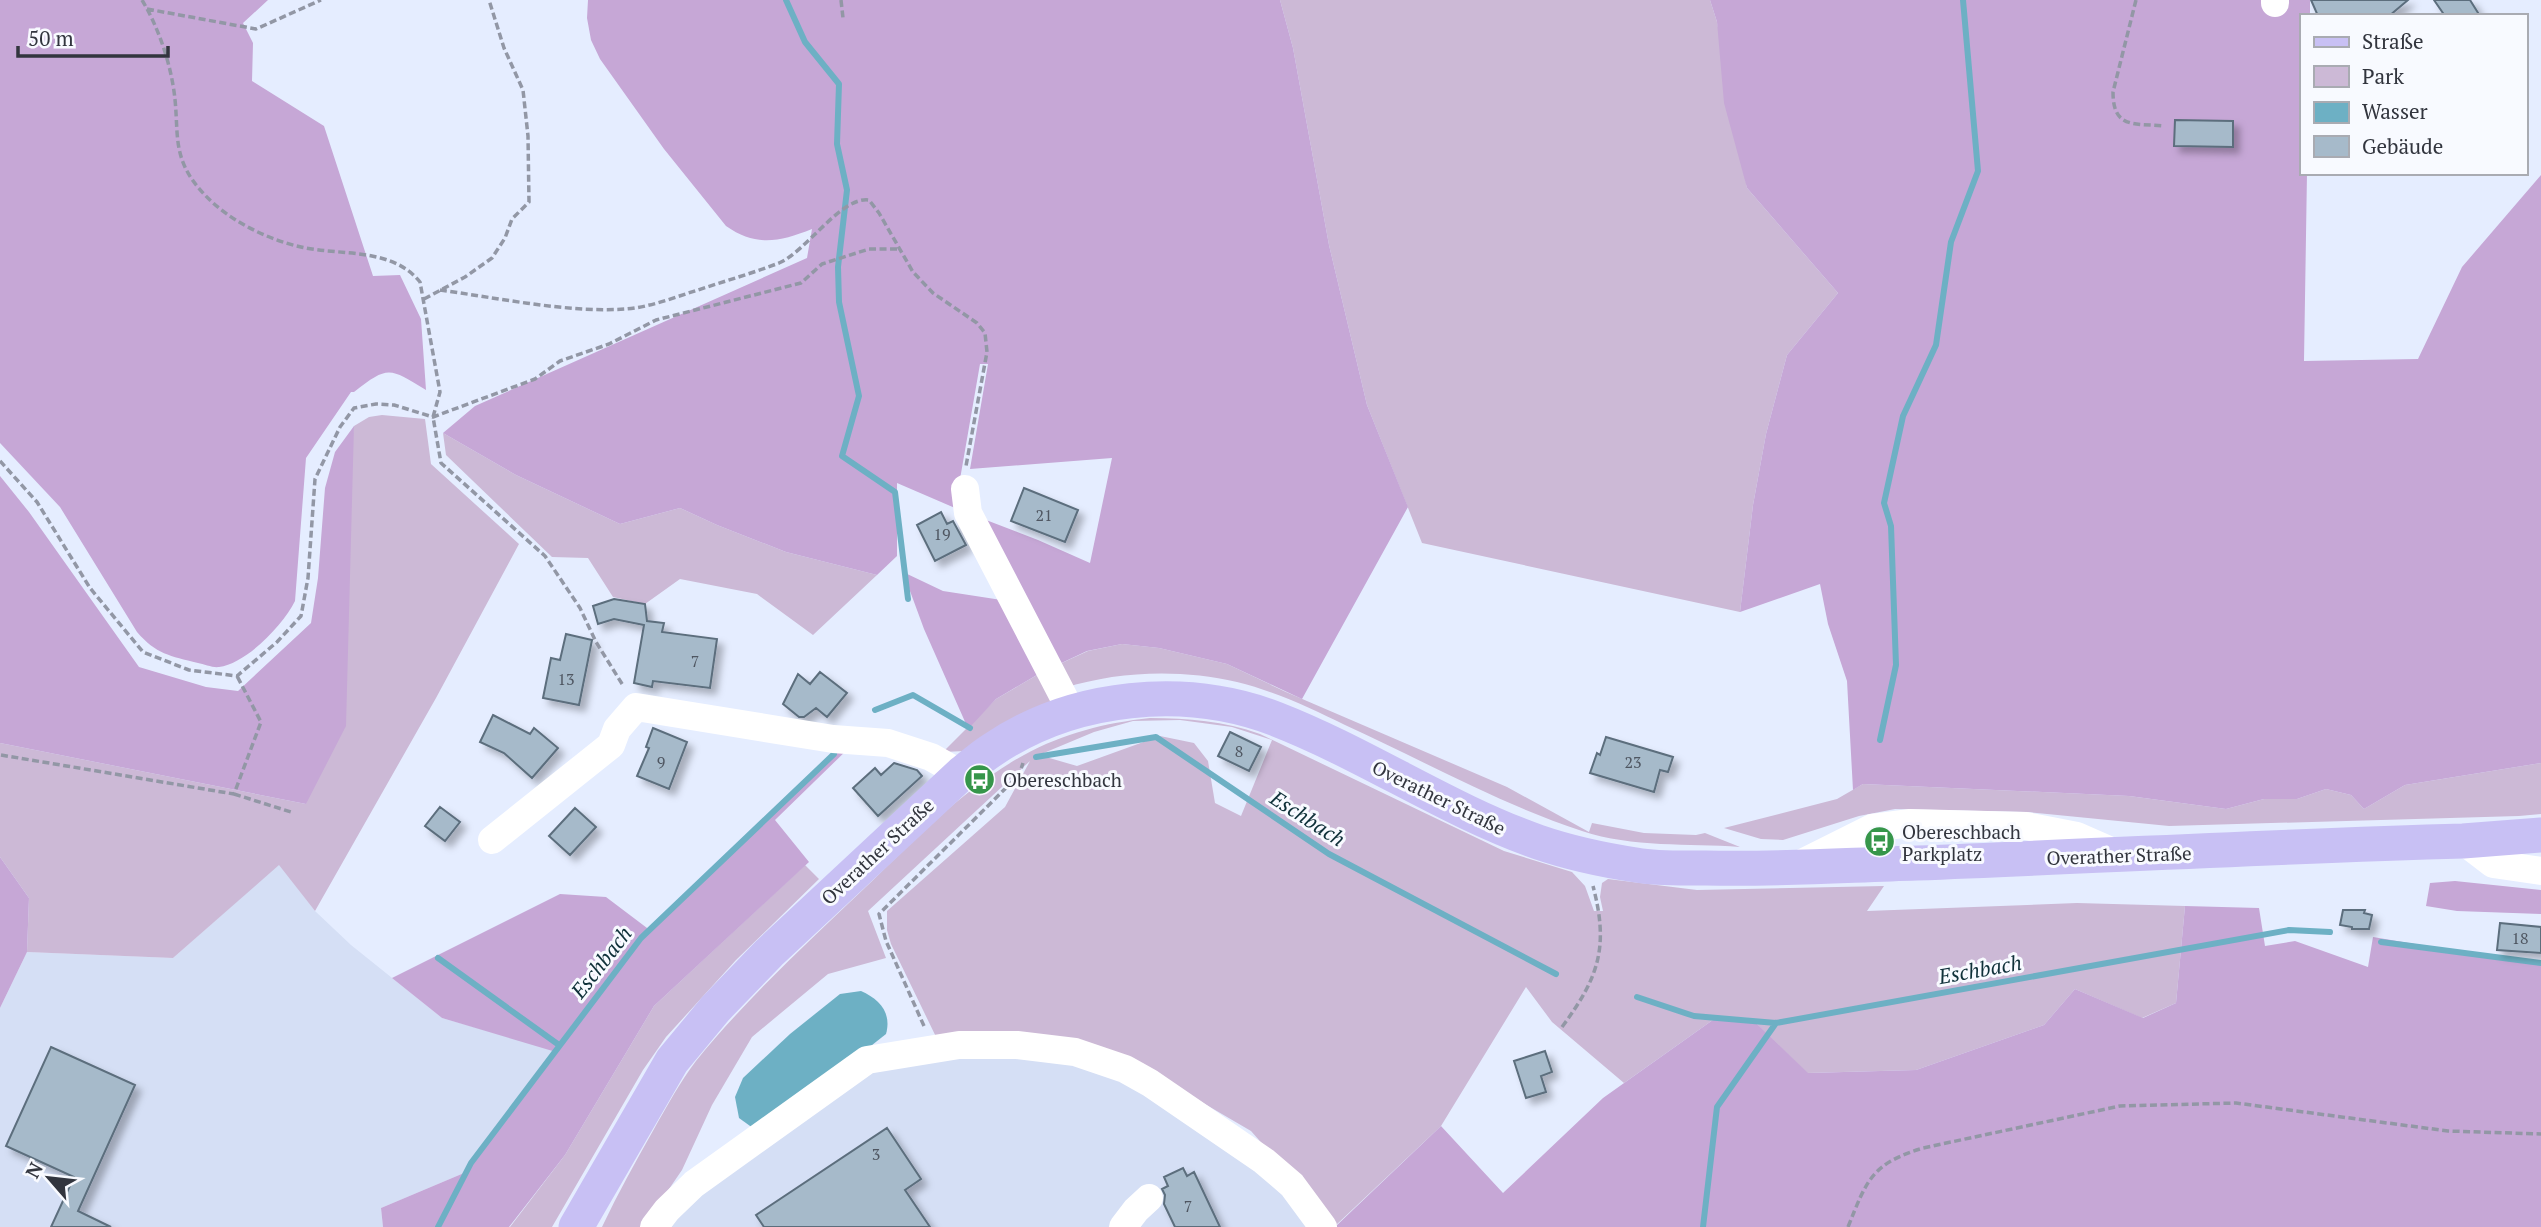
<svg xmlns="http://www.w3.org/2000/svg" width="2541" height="1227" viewBox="0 0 2541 1227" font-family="'PT Serif',serif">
  <defs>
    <filter id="shadow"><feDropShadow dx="6" dy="6" stdDeviation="3.5" flood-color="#0004"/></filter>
  </defs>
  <rect width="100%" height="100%" fill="#e5edff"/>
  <path fill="#d5dff5" d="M 279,864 L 315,911 L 351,945 L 442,1018 L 557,1051 L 464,1173 L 381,1208 L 383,1227 L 0,1227 L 0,1008 L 27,952 L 173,958 Z
    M 938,1045 L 1131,1064 L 1249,1134 L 1331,1227 L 667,1227 L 705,1185 L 871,1065 Z"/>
  <path fill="#ccb9d6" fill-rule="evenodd" d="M 1280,0 L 1710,0 L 1717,22 L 1747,188 L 1838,293 L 1787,355 L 1766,434 L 1753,505 L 1740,612 L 1422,543 L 1367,405 L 1329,245 L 1293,48 Z
    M 382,415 L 425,419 L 431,464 L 519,544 L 436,698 L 315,911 L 279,865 L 173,958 L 27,952 L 29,898 L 0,857 L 0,743 L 306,804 L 354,426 L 369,417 Z
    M 443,433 L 516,475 L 620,524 L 680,508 L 717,525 L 786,552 L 877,575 L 813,635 L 757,594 L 680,579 L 645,604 L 613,597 L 588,558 L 552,557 L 446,455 Z
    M 1122,644 L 1159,648 L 1227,664 L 1286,692 L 1507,787 L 1589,832 L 1592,823 L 1644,833 L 1696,835 L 1705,833 L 1740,847 C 1688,843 1633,848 1582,831 C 1500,804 1424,761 1345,725 C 1311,708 1274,691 1237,682 C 1180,669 1119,671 1064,688 L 1053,667 L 1088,651 Z
    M 1044,671 L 1057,701 L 965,751 L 943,752 L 996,699 Z
    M 1150,718 C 1188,718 1224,721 1260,734 L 1504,851 L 1572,872 L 1585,886 L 1594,911 L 1603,911 L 1600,897 L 1602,883 L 1608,879 L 1697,890 L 1884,886 L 1867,911 L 2077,903 L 2185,906 L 2176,1003 L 2142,1018 L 2075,989 L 2044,1025 L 1916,1070 L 1807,1073 L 1751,1018 L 1717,1017 L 1624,1083 L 1552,1022 L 1526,987 L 1441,1126 L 1335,1226 L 1251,1131 L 1133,1062 L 939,1043 L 891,944 L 887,930 L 887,911 L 1005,807 L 1030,761 L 868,911 L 886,958 L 828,974 L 752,1037 L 712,1105 L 682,1170 L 643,1227 L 602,1227 C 618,1193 636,1161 654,1129 C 667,1106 680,1082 696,1061 C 747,998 811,939 870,883 C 918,837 965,787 1024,755 C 1064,733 1105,723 1150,718 ZM 1180,720 L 1232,727 L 1272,740 L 1241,816 L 1215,803 L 1208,761 L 1194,743 L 1160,736 L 1077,766 L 1039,755 L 1094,732 L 1133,721 Z
    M 2541,763 L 2541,814 L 2519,816 L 2169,826 L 2028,812 L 1895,809 L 1859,816 L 1783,840 L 1761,839 L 1724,828 L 1837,799 L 1863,784 L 2129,796 L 2226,809 L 2264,799 L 2297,799 L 2326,789 L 2351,795 L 2364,809 L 2405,785 Z
    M 805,865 L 819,879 L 736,960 L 666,1037 L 643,1070 L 552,1227 L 510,1227 L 565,1155 L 654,1006 Z"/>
  <path fill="#c6a7d6" d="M 0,0 L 268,0 L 243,23 L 253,43 L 252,81 L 324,126 L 373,276 L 400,275 L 421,319 L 426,390 C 389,368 389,365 354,392 L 351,392 L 306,458 L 295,601 C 283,625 247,663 219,667 C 213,668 204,664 198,663 C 170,656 156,654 137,632 L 60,507 L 0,443 Z
    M 588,0 L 1280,0 L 1293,48 L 1329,245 L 1367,405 L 1408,507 L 1302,699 L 1227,664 L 1159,648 L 1122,644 L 1087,651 L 1053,667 L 973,515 L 1038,540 L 1090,563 L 1112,458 L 970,469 L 988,364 L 980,364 L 955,508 L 897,483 L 897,556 L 877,575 L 786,552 L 717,525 L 680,508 L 620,524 L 516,475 L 443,433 L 475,406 L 807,258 L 812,229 C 779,242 756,247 726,226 L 664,149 L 600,59 L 591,40 L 587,18 Z
    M 1710,0 L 2310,0 L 2310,16 L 2301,16 L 2301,173 L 2307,173 L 2304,361 L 2418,359 L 2462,267 L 2541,175 L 2541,763 L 2405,785 L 2364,809 L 2351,795 L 2326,789 L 2297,799 L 2264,799 L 2226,809 L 2129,796 L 1863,784 L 1853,790 L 1847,681 L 1828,624 L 1820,584 L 1740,612 L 1753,505 L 1766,434 L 1787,355 L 1838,293 L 1747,188 L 1724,103 L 1717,22 Z
    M 354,426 L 346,726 L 306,804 L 0,743 L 0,476 L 29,512 L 139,667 L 206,687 L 238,691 L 311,623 L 318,578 L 325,488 L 335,452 Z
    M 903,572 L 943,591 L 1008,601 L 1042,672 L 996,699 L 971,726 L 966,724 L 924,629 Z
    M 847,743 L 853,744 L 775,820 L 809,862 L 654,1006 L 565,1155 L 509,1227 L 383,1227 L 381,1208 L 464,1173 L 556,1052 L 442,1018 L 392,978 L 560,894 L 606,897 L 651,931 Z
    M 0,857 L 29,898 L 27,952 L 0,1008 Z
    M 2455,881 L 2541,890 L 2541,914 L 2457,911 L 2426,906 L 2430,883 Z
    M 2185,906 L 2259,908 L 2265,946 L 2295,941 L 2368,967 L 2373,937 L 2541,965 L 2541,1227 L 1335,1227 L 1441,1126 L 1503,1193 L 1603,1098 L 1717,1017 L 1751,1018 L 1808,1073 L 1916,1070 L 2044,1025 L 2075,989 L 2143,1018 L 2176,1003 Z"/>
  <path fill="#6db0c4" d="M 861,991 C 879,999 892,1012 886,1034 L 771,1125 L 757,1131 L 739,1118 L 735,1097 L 743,1078 L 790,1034 L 840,994 Z"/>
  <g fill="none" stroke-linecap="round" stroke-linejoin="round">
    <path stroke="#6db0c4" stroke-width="6" d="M 786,0 L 805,42 L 839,84 L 837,144 L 847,190 L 838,267 L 839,302 L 859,396 L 842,456 L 895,492 L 908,599
      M 875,710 L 913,695 L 970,728
      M 1880,740 L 1896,665 L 1891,526 L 1884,503 L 1903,416 L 1936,345 L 1951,242 L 1978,171 L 1963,0
      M 1036,757 L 1156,737 L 1329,854 L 1556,974
      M 2381,942 L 2541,963
      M 438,958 L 559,1045
      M 1637,997 L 1694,1016 L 1776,1023 L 2289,930 L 2330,932
      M 438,1227 L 471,1163 L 641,938 L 834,754
      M 1703,1227 L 1717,1107 L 1776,1023"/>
  </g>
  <path fill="#a6baca" stroke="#5c6e7d" stroke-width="2" filter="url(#shadow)" d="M 2311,0 L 2408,0 L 2389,16 L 2318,16 Z
    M 2434,0 L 2470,0 L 2480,16 L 2445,16 Z
    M 2175,120 L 2233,121 L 2233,147 L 2174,146 Z
    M 1024,488 L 1078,510 L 1065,542 L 1011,521 Z
    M 941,512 L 947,524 L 953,521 L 966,545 L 935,561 L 917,525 Z
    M 614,599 L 645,604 L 647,621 L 664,623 L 662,632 L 717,639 L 710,688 L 653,681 L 652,687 L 634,683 L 644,625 L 614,619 L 598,624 L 593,606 Z
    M 566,634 L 592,640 L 579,705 L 543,698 L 551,658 L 560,660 Z
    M 820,672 L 847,693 L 827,717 L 816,708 L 804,717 L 799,717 L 783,704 L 798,674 L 810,684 Z
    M 493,715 L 530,734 L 534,728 L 558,748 L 532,778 L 504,753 L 480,742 Z
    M 653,728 L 687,742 L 669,789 L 637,776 L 649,748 L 646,747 Z
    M 1230,732 L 1261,747 L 1249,771 L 1218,756 Z
    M 1606,737 L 1673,757 L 1668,772 L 1660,770 L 1654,792 L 1590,773 L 1597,753 L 1600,755 Z
    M 894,763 L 917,770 L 922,776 L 878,816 L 853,788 L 875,768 L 881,775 Z
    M 440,807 L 460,822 L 445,841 L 425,826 Z
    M 575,808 L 596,827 L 570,855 L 549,836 Z
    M 2343,910 L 2365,910 L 2364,913 L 2372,915 L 2369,929 L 2352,929 L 2352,927 L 2340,925 Z
    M 2500,923 L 2541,927 L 2541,953 L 2497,950 Z
    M 51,1047 L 135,1085 L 78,1211 L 111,1227 L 51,1227 L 74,1177 L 6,1146 Z
    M 1545,1051 L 1552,1072 L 1541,1076 L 1546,1092 L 1526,1098 L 1514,1061 Z
    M 887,1128 L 921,1179 L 905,1190 L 930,1227 L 764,1227 L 756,1215 Z
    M 1183,1168 L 1187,1176 L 1194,1172 L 1220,1227 L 1175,1227 L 1164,1204 L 1165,1195 L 1162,1189 L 1168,1186 L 1164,1177 Z"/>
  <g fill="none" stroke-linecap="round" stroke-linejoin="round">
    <path stroke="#9297a5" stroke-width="3.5" stroke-dasharray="7 3.5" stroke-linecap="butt" d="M 142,0 C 157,25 168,56 173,85 C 181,130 168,156 204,194 C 228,220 266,239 301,247 C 340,256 392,247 420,282 L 440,392 L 433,417 L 441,463 L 545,556 L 580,608 L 596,642 L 624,687
      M 841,0 L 843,18
      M 2136,0 L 2113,92 C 2113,129 2134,123 2163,126
      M 147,9 L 256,29 L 321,0
      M 440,290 C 498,298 568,313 626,309 C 651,307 675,297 698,290 C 725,281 753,273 779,263 C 807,251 841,196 869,200 L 879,213 L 913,272 L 933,293 L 977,323 L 985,333 L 987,352 L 966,466
      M 424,299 L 465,277 L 492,258 L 505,238 L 512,219 L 529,202 L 528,136 L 523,90 L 504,48 L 489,0
      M 0,461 L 37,502 L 90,588 L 143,652 L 189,670 L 237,676 L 277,642 L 301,616 L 308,578 L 315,479 L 340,427 L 354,408 L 376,404 L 394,405 L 433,417 L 535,379 L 560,361 L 609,344 L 656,320 L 801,283 L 822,264 L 869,249 L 898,249
      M 1,755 L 234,794 L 261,722 L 237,676
      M 234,794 L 291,812
      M 924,1026 L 886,941 L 879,914 L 1019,775 L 1023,763
      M 1562,1027 C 1599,977 1609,947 1593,886
      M 1848,1227 C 1867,1180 1871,1164 1923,1148 L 2120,1106 L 2236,1103 L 2448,1131 L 2541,1134"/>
    <path stroke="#fff" stroke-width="28" d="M 2275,3 L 2275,0
      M 965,489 L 968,513 L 1072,713
      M 492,840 L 611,745 L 617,729 L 636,707 L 833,739 L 888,743 L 931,757 L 961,774
      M 2463,841 L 2493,864 L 2541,871
      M 1798,865 L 1872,828 L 1910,823 L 2026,826 L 2077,836 L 2118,854
      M 654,1227 L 667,1210 L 694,1184 L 867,1060 L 959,1045 L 1017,1045 L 1075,1052 L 1125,1069 L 1150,1083 L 1264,1161 L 1292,1185 L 1323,1227
      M 1123,1227 L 1136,1210 L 1149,1198"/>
    <path stroke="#c8c0f4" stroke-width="35" d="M 576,1227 L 672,1061 L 715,1009 L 769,953 L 961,774 C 971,766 981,757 992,750 C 1073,695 1185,684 1276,719 C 1366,754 1447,810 1538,842 C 1570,853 1603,860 1636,865 C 1659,869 1683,868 1706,868 C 1777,870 1847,865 1917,863 C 2099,856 2281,846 2463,841 L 2541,835"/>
  </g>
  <defs>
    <symbol id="bus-disc" viewBox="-11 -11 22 22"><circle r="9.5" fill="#36964a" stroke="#f8faff"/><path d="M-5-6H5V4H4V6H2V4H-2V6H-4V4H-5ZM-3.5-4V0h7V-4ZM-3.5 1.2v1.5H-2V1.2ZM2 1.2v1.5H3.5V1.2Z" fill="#fff"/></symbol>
  </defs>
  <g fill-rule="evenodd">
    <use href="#bus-disc" x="962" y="762" width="35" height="35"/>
    <use href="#bus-disc" x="1862" y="824" width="35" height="35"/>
  </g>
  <g text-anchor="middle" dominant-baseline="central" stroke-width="6" stroke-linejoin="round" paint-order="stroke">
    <g font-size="16" fill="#4f5661">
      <text x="1044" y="515">21</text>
      <text x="942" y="534">19</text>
      <text x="695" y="661">7</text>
      <text x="566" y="679">13</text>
      <text x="1239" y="751">8</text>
      <text x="661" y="762">9</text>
      <text x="1633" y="762">23</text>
      <text x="2520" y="938">18</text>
      <text x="876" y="1154">3</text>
      <text x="1188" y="1206">7</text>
    </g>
    <g font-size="19" fill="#32353e" stroke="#f8faff" text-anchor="start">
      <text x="1003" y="779">Obereschbach</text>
      <text x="1902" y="831">Obereschbach<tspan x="1902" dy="22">Parkplatz</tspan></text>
    </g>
    <g font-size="19" fill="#32353e" stroke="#f8faff">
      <text transform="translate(1439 797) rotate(26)">Overather Straße</text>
      <text transform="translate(877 851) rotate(-43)">Overather Straße</text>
      <text transform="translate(2119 855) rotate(-2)">Overather Straße</text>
    </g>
    <g font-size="21" font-style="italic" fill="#0f3039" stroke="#f8faff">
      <text transform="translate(1308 818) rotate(33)">Eschbach</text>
      <text transform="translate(601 962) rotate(-52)">Eschbach</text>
      <text transform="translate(1980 969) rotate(-10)">Eschbach</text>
    </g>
  </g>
  <rect x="2300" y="14" width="228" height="161" fill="#f8faff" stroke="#a9abb2" stroke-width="2"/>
  <rect x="2314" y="37" width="35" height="10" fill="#c8c0f4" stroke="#a9abb2" stroke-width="2"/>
  <text x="2362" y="49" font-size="21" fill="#32353e">Straße</text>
  <rect x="2314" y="66" width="35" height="21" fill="#ccb9d6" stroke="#a9abb2" stroke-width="2"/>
  <text x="2362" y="84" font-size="21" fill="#32353e">Park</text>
  <rect x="2314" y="102" width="35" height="21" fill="#6db0c4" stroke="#a9abb2" stroke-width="2"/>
  <text x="2362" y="119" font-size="21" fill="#32353e">Wasser</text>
  <rect x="2314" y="136" width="35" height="21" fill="#a6baca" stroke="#a9abb2" stroke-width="2"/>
  <text x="2362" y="154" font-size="21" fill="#32353e">Gebäude</text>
  <g transform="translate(49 1178) rotate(298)" stroke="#f8faff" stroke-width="5" paint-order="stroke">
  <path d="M0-5L12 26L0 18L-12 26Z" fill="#32353e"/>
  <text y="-10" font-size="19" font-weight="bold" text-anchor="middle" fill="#32353e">N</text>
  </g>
  <path d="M18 46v10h150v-10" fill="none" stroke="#32353e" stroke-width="3.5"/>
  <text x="28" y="46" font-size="21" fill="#32353e" stroke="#f8faff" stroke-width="5" paint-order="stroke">50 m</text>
</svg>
